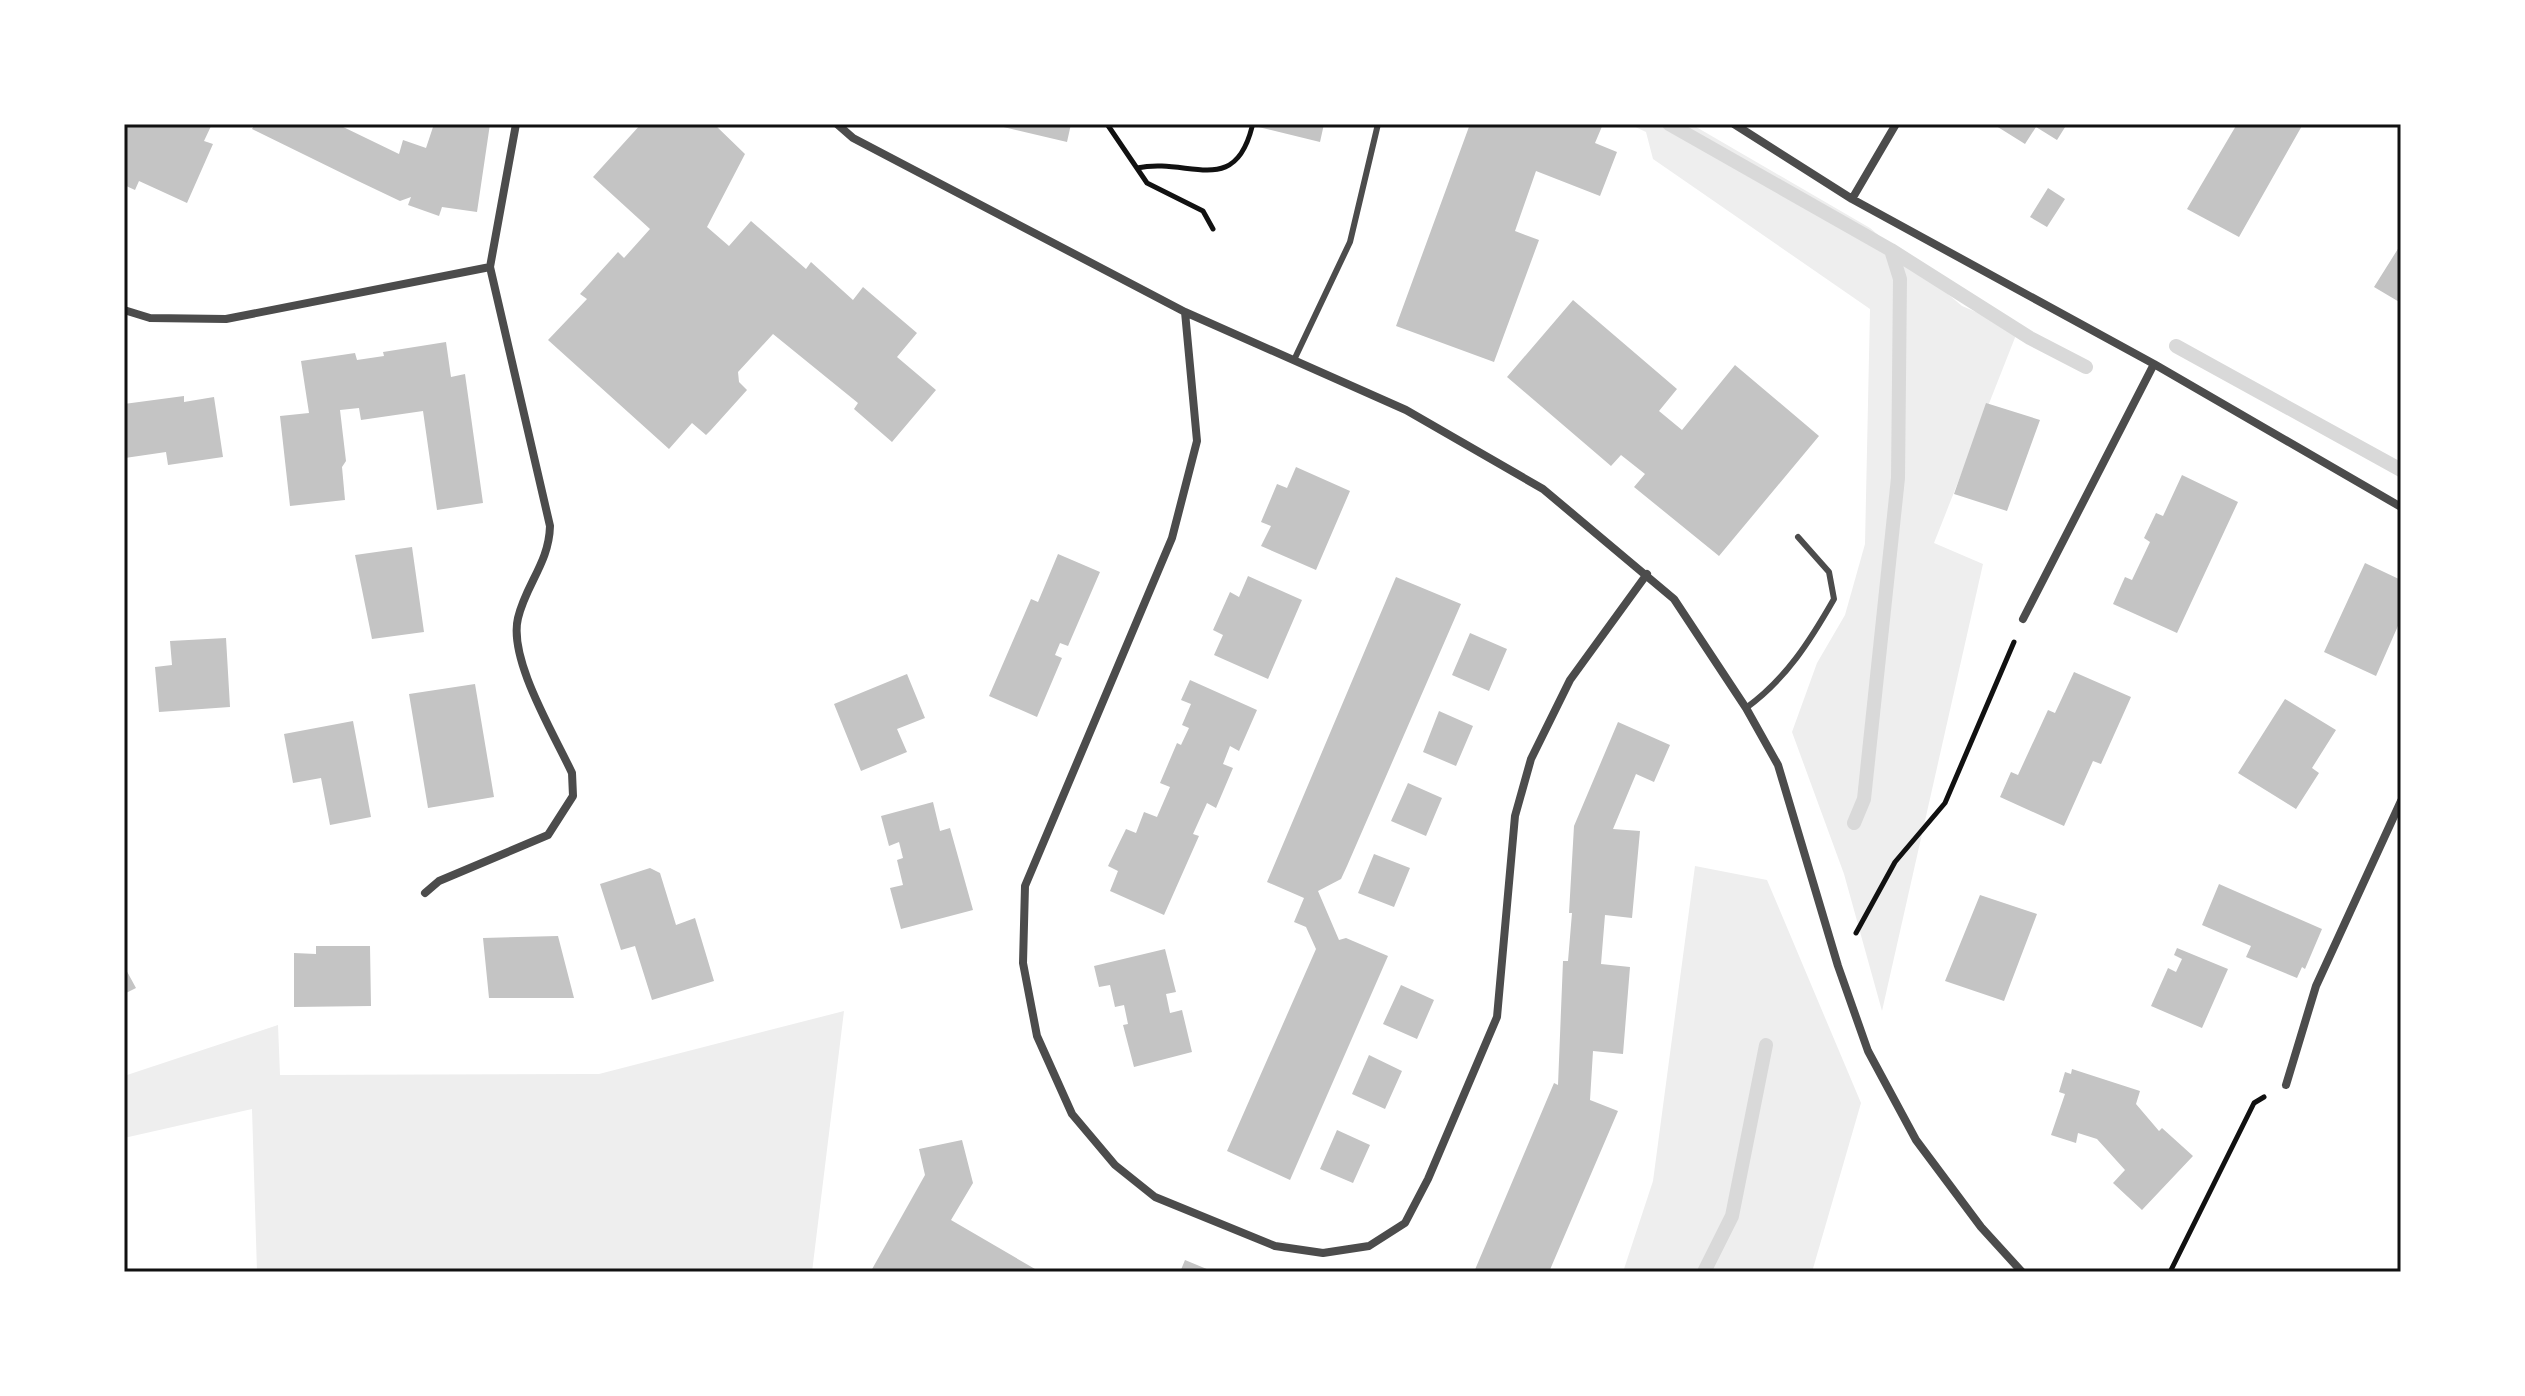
<svg xmlns="http://www.w3.org/2000/svg" width="2525" height="1396" viewBox="0 0 2525 1396" font-family="'Source Sans 3',sans-serif">
  <rect width="100%" height="100%" fill="#fff"/>
  <path fill="#eee" d="M 1629,124 L 1691,124 L 1870,228 L 1962,306 L 2018,330 L 1934,543 L 1983,564 L 1882,1011 L 1844,874 L 1792,732 L 1817,663 L 1845,615 L 1865,544 L 1870,309 L 1653,159 L 1646,132 Z
    M 1695,866 L 1767,880 L 1861,1103 L 1812,1272 L 1623,1272 L 1653,1181 Z
    M 844,1011 L 812,1272 L 257,1272 L 252,1109 L 124,1138 L 124,1076 L 278,1025 L 280,1075 L 599,1074 Z"/>
  <g fill="none" stroke-linecap="round" stroke-linejoin="round">
    <path stroke="#d9d9d9" stroke-width="14" d="M 1669,124 L 1891,250 L 2030,338 L 2086,367
      M 2176,346 L 2401,470
      M 1854,823 L 1864,799 L 1898,478 L 1900,279 L 1891,250
      M 1704,1272 L 1732,1216 L 1766,1045"/>
  </g>
  <path fill="#c4c4c4" d="M 124,124 L 212,124 L 204,141 L 213,144 L 187,203 L 139,181 L 135,190 L 124,185 Z
    M 255,124 L 337,124 L 399,154 L 403,140 L 426,148 L 434,124 L 490,124 L 477,212 L 442,207 L 439,216 L 408,205 L 411,197 L 400,201 L 358,181 L 252,129 Z
    M 641,124 L 714,124 L 745,154 L 707,227 L 729,246 L 751,221 L 806,269 L 811,262 L 853,300 L 863,287 L 917,333 L 897,357 L 936,390 L 892,442 L 854,409 L 858,403 L 773,334 L 738,372 L 739,382 L 747,390 L 711,430 L 706,435 L 692,423 L 669,449 L 548,340 L 587,299 L 580,294 L 618,252 L 624,258 L 650,229 L 593,177 Z
    M 991,124 L 1071,124 L 1067,142 Z
    M 1246,124 L 1324,124 L 1320,142 Z
    M 1470,124 L 1603,124 L 1595,143 L 1617,152 L 1600,196 L 1536,171 L 1515,231 L 1539,240 L 1494,362 L 1396,326 Z
    M 1993,124 L 2067,124 L 2057,140 L 2036,127 L 2025,144 Z
    M 2237,124 L 2303,124 L 2239,237 L 2187,209 Z
    M 2048,188 L 2065,199 L 2047,227 L 2030,217 Z
    M 2401,244 L 2401,303 L 2374,287 Z
    M 1573,300 L 1677,389 L 1659,411 L 1682,430 L 1735,365 L 1819,436 L 1719,556 L 1634,487 L 1645,474 L 1621,455 L 1611,466 L 1507,377 Z
    M 446,342 L 451,377 L 465,374 L 483,503 L 437,510 L 423,411 L 361,420 L 359,408 L 340,410 L 346,461 L 342,467 L 345,500 L 290,506 L 280,416 L 309,413 L 301,361 L 355,353 L 357,360 L 384,356 L 383,352 Z
    M 184,396 L 184,402 L 214,397 L 223,457 L 168,465 L 166,452 L 125,458 L 124,404 Z
    M 1986,403 L 2040,420 L 2007,511 L 1954,494 Z
    M 1296,467 L 1350,491 L 1316,570 L 1261,546 L 1271,526 L 1261,522 L 1277,484 L 1287,488 Z
    M 2182,475 L 2238,502 L 2177,633 L 2113,604 L 2125,577 L 2132,580 L 2150,542 L 2144,538 L 2156,513 L 2163,516 Z
    M 412,547 L 424,632 L 372,639 L 355,555 Z
    M 1058,554 L 1100,572 L 1068,646 L 1060,643 L 1055,655 L 1062,658 L 1037,717 L 989,696 L 1031,599 L 1038,602 Z
    M 2365,563 L 2401,580 L 2401,619 L 2376,676 L 2324,652 Z
    M 1248,576 L 1302,600 L 1268,679 L 1214,655 L 1223,635 L 1213,630 L 1230,592 L 1239,597 Z
    M 1396,577 L 1461,604 L 1347,866 L 1341,879 L 1318,891 L 1339,940 L 1346,938 L 1388,956 L 1290,1180 L 1227,1151 L 1316,949 L 1306,927 L 1294,922 L 1304,898 L 1267,882 Z
    M 1470,633 L 1507,649 L 1489,691 L 1452,675 Z
    M 226,638 L 230,707 L 159,712 L 155,667 L 172,665 L 170,641 Z
    M 2074,672 L 2131,697 L 2101,764 L 2093,761 L 2064,826 L 2000,797 L 2011,772 L 2018,775 L 2048,710 L 2055,713 Z
    M 907,674 L 925,718 L 897,729 L 907,752 L 861,771 L 834,704 Z
    M 1190,680 L 1257,710 L 1239,751 L 1230,746 L 1223,764 L 1233,768 L 1216,808 L 1207,803 L 1193,834 L 1199,836 L 1164,915 L 1110,891 L 1118,871 L 1108,866 L 1126,829 L 1136,833 L 1144,812 L 1157,817 L 1170,787 L 1160,783 L 1177,743 L 1181,745 L 1189,728 L 1182,725 L 1191,704 L 1181,700 Z
    M 475,684 L 494,797 L 428,808 L 409,694 Z
    M 2285,699 L 2336,730 L 2312,768 L 2319,773 L 2296,809 L 2238,773 Z
    M 1439,711 L 1473,726 L 1456,766 L 1423,752 Z
    M 353,721 L 371,817 L 330,825 L 321,778 L 293,783 L 284,734 Z
    M 1618,722 L 1670,745 L 1654,782 L 1636,774 L 1613,829 L 1640,831 L 1632,918 L 1605,915 L 1601,964 L 1630,967 L 1623,1054 L 1593,1051 L 1590,1100 L 1618,1111 L 1549,1272 L 1474,1272 L 1554,1083 L 1558,1085 L 1563,961 L 1568,961 L 1572,913 L 1569,913 L 1574,826 Z
    M 1408,783 L 1442,798 L 1426,836 L 1391,821 Z
    M 933,802 L 940,831 L 950,828 L 973,910 L 901,929 L 890,888 L 903,885 L 897,860 L 903,858 L 899,842 L 889,846 L 881,816 Z
    M 1374,854 L 1410,868 L 1394,907 L 1358,893 Z
    M 650,868 L 660,873 L 676,925 L 695,918 L 714,981 L 652,1000 L 635,946 L 621,950 L 600,884 Z
    M 2219,884 L 2322,929 L 2305,969 L 2302,967 L 2297,978 L 2246,957 L 2251,946 L 2202,925 Z
    M 1980,895 L 2037,914 L 2004,1001 L 1945,981 Z
    M 558,936 L 574,998 L 489,998 L 483,938 Z
    M 316,946 L 370,946 L 371,1006 L 294,1007 L 294,953 L 316,954 Z
    M 2177,948 L 2228,969 L 2202,1028 L 2151,1006 L 2168,968 L 2176,972 L 2182,959 L 2174,955 Z
    M 1165,949 L 1176,992 L 1166,994 L 1170,1013 L 1182,1010 L 1192,1052 L 1134,1067 L 1123,1025 L 1128,1024 L 1124,1005 L 1115,1007 L 1110,985 L 1099,987 L 1094,966 Z
    M 124,966 L 136,988 L 124,994 Z
    M 1401,985 L 1434,1000 L 1417,1039 L 1383,1024 Z
    M 1369,1055 L 1402,1071 L 1385,1109 L 1352,1094 Z
    M 2072,1069 L 2140,1091 L 2136,1104 L 2159,1131 L 2162,1128 L 2193,1156 L 2142,1210 L 2113,1183 L 2125,1170 L 2097,1139 L 2078,1133 L 2076,1143 L 2051,1135 L 2065,1094 L 2059,1092 L 2065,1072 L 2071,1074 Z
    M 1337,1130 L 1370,1145 L 1353,1183 L 1320,1169 Z
    M 962,1140 L 973,1183 L 951,1220 L 1035,1269 L 1033,1272 L 871,1271 L 925,1175 L 919,1149 Z
    M 1185,1260 L 1214,1272 L 1180,1272 Z"/>
  <g fill="none" stroke-linecap="round" stroke-linejoin="round">
    <path stroke="#111" stroke-width="5" d="M 1107,124 L 1147,183 L 1203,211 L 1213,229
      M 1137,168 C 1189,157 1234,198 1252,127
      M 1856,933 L 1895,862 L 1945,803 L 2014,642
      M 2170,1272 L 2254,1103 L 2264,1097"/>
    <path stroke="#4c4c4c" stroke-width="6" d="M 1294,360 L 1350,242 L 1378,124
      M 1746,708 C 1786,679 1810,641 1834,599 L 1829,572 L 1798,537"/>
    <path stroke="#4c4c4c" stroke-width="8" d="M 837,124 L 853,138 L 1185,312 L 1406,410 L 1543,489 L 1674,599 L 1746,708 L 1778,765 L 1838,966 L 1868,1051 L 1916,1140 L 1981,1227 L 2022,1272
      M 1734,124 L 1852,199 L 2154,364 L 2401,507
      M 1852,199 L 1896,124
      M 124,310 L 150,318 L 226,319 L 490,267 L 516,124
      M 1185,312 L 1197,441 L 1172,538 L 1025,886 L 1023,963 L 1037,1036 L 1072,1114 L 1115,1165 L 1155,1197 L 1275,1246 L 1323,1253 L 1369,1246 L 1405,1223 L 1428,1179 L 1497,1017 L 1515,816 L 1531,759 L 1570,680 L 1647,574
      M 2023,619 L 2154,364
      M 425,893 L 439,881 L 548,835 L 573,796 L 572,773 C 554,734 508,659 518,618 C 526,584 549,563 550,526 L 490,267
      M 2286,1085 L 2316,986 L 2401,801"/>
  </g>
  <rect width="2525" height="1396" fill="none" stroke="#ffffff" stroke-width="252"/>
  <rect x="126" y="126" width="2273" height="1144" fill="none" stroke="#111" stroke-width="3"/>
</svg>
